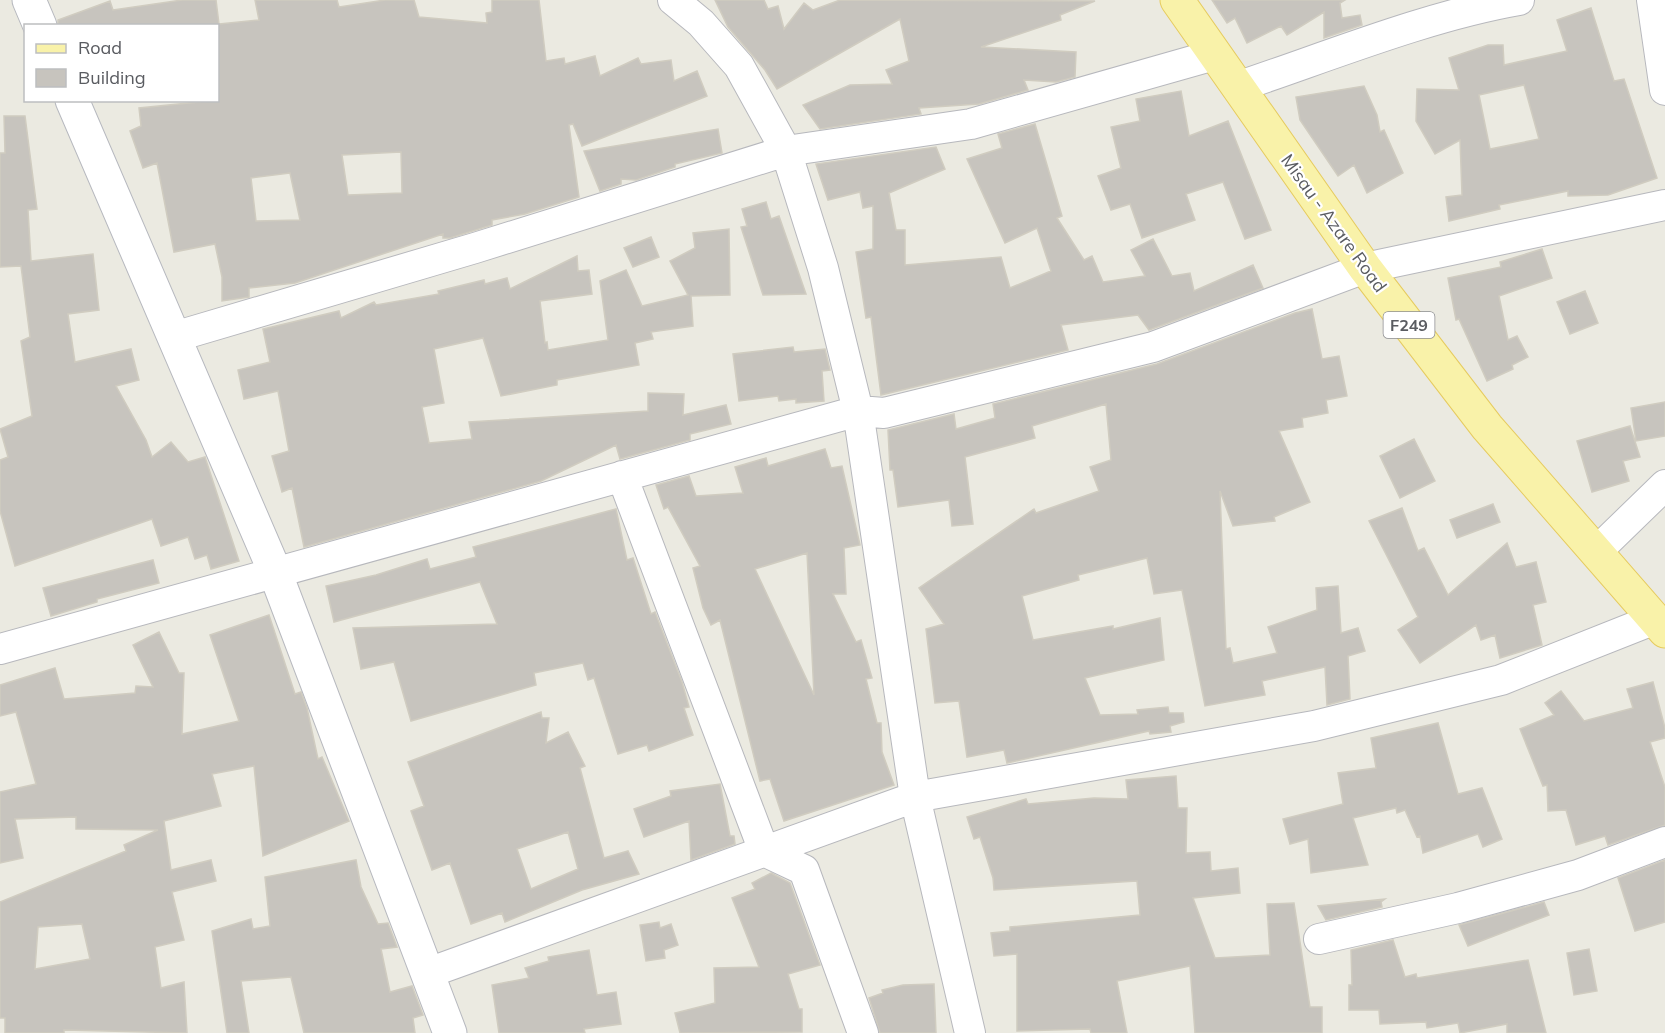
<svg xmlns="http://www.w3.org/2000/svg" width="1665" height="1033" viewBox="0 0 1665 1033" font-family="Mulish,sans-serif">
  <rect width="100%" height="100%" fill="#ebeae1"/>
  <path fill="#c7c4be" stroke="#d0ccc0" stroke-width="1.5" fill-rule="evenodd" d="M 182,0 L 216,0 L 219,24 L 259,20 L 255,0 L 337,0 L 339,7 L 385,0 L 414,0 L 419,17 L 487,23 L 486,13 L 492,12 L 492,0 L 539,0 L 546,61 L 564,58 L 565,64 L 595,56 L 600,76 L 638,58 L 641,64 L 671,60 L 674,81 L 697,71 L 707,96 L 582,146 L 573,124 L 569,125 L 579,197 L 525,214 L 492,220 L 492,225 L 450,238 L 443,238 L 443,234 L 295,283 L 249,288 L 249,297 L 222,301 L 222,277 L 215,244 L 174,252 L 157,163 L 143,168 L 130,131 L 141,126 L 139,108 L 218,100 L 218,26 L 58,26 L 58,20 L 110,1 L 113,10 ZM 401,152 L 402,193 L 348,195 L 342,155 ZM 290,173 L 300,220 L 256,221 L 251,178 Z
    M 715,0 L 764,0 L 768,9 L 778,6 L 784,29 L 804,3 L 813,10 L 840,0 L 1095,1 L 1060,15 L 1061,20 L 981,47 L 1076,52 L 1075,77 L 1056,82 L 1024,80 L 1028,90 L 979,104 L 919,108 L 921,114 L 820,129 L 803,105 L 850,85 L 892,84 L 886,70 L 909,61 L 900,19 L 777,89 L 765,70 L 728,27 Z
    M 1212,0 L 1345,0 L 1340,3 L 1342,18 L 1360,15 L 1362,25 L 1324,38 L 1324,12 L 1287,35 L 1281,26 L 1247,43 L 1235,18 L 1227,23 Z
    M 1591,8 L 1614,81 L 1624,79 L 1657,178 L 1608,195 L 1568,196 L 1568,191 L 1499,205 L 1500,209 L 1449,221 L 1446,197 L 1462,195 L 1460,140 L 1435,154 L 1416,121 L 1417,89 L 1459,90 L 1449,58 L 1488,45 L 1503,45 L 1504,65 L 1567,51 L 1557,20 ZM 1524,85 L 1539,139 L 1490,149 L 1479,95 Z
    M 1364,86 L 1377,115 L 1380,132 L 1384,130 L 1403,173 L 1367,193 L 1354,165 L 1338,176 L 1300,120 L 1296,97 Z
    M 1181,91 L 1189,136 L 1228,121 L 1271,230 L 1245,239 L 1223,182 L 1186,194 L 1195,220 L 1142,238 L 1130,204 L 1111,210 L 1098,176 L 1121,168 L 1111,127 L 1140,121 L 1136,99 Z
    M 4,116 L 25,116 L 37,209 L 28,210 L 31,261 L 93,254 L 99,310 L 68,314 L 75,362 L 131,349 L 139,380 L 116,386 L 146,440 L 152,457 L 171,442 L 188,462 L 205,457 L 239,561 L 211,569 L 207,555 L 195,559 L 188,537 L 161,546 L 152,519 L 15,566 L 0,511 L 0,460 L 8,457 L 0,429 L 32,416 L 21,341 L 30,337 L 21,266 L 0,267 L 0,153 L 5,153 Z
    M 1035,124 L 1062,216 L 1057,218 L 1084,260 L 1092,256 L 1103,282 L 1145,276 L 1131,250 L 1153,239 L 1172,276 L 1190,273 L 1194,291 L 1253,265 L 1263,288 L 1149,330 L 1138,315 L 1061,325 L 1068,350 L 881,395 L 871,317 L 866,318 L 856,252 L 873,249 L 873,206 L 863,208 L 860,192 L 828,200 L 816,164 L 936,147 L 945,169 L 889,193 L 896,230 L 905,230 L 905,265 L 1001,257 L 1010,288 L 1051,271 L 1037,228 L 1005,243 L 967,159 L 1002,148 L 998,134 Z
    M 718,129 L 722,153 L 675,164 L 675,167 L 636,180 L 621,179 L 621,184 L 600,191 L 584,151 Z
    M 766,202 L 771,219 L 779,216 L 806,294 L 763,295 L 741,227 L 747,226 L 742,209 Z
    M 729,229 L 730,295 L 691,296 L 693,326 L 651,332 L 653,339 L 635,343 L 639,365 L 557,380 L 557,385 L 501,396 L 483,338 L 434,349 L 444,403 L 422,407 L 429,443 L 472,439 L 469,422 L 648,411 L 648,393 L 684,394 L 683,415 L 726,405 L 731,424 L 690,434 L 690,440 L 620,459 L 616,445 L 541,481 L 304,547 L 292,488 L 282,492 L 272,456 L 289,451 L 278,391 L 244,399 L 238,370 L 270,362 L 263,329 L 339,311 L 341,318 L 374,302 L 376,305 L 439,294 L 438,291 L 484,280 L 485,284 L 507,278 L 510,289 L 577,256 L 578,271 L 589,270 L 592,294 L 540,301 L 545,343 L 547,342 L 548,350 L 608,340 L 600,281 L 626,270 L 642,306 L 688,295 L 670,261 L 695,248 L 693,233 Z
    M 651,237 L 659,257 L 633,267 L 624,248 Z
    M 1542,249 L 1552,278 L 1499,296 L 1508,340 L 1517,336 L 1528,357 L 1512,365 L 1513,369 L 1487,381 L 1459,319 L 1456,320 L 1448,278 L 1501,267 L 1500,262 Z
    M 1585,291 L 1598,323 L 1570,334 L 1557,302 Z
    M 1312,309 L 1322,359 L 1339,356 L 1347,396 L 1326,400 L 1328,413 L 1302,418 L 1303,427 L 1279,431 L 1310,502 L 1274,517 L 1275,521 L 1233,526 L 1220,491 L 1226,649 L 1230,648 L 1233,663 L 1277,653 L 1268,627 L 1317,610 L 1316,588 L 1338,586 L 1341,633 L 1358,628 L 1365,651 L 1348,656 L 1350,699 L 1327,705 L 1325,667 L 1262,681 L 1265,695 L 1205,706 L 1182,590 L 1154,594 L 1147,558 L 1078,575 L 1079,580 L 1022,596 L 1033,640 L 1113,626 L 1113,629 L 1160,618 L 1164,660 L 1085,678 L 1100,715 L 1138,714 L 1137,710 L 1168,707 L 1169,713 L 1183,713 L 1184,722 L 1170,726 L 1171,732 L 1150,734 L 1149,731 L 1007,763 L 1004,750 L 967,757 L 959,701 L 935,703 L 926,629 L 944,624 L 919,588 L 1034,509 L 1036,513 L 1099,491 L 1090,467 L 1111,460 L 1106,404 L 1032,426 L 1035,438 L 965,457 L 973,524 L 952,526 L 949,500 L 898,507 L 893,470 L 890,470 L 888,430 L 954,414 L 956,429 L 995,418 L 993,404 L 1157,364 L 1295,313 Z
    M 793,347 L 794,352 L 825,349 L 830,370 L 822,371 L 824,401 L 796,403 L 796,399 L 779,401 L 778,396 L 739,401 L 733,354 Z
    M 1665,402 L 1665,436 L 1636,441 L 1631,408 Z
    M 1630,426 L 1640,457 L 1623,461 L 1629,481 L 1592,492 L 1577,441 Z
    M 1414,439 L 1435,481 L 1400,498 L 1380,456 Z
    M 825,449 L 831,468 L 842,466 L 860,545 L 844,548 L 846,594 L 833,594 L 856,642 L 861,640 L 872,678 L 866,679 L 877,723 L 881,723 L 882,752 L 894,785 L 784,821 L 770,779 L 760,781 L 720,620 L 711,625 L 703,608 L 693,568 L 700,566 L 668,507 L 664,509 L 656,485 L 689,476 L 696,496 L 743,493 L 735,467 L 766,458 L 768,466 ZM 807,553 L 814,695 L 755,569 Z
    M 1493,504 L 1500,522 L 1457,538 L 1450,520 Z
    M 1402,508 L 1418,551 L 1424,548 L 1448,595 L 1507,543 L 1516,567 L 1536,562 L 1546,602 L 1533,605 L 1542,645 L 1500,658 L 1495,635 L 1481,640 L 1476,625 L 1420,663 L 1398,630 L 1418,617 L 1369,521 Z
    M 616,509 L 627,560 L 633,558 L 651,614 L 655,612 L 682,682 L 689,707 L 684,708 L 693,735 L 649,751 L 647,745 L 618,754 L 594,678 L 588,680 L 583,663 L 534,673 L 536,685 L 411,721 L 394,662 L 361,669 L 353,628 L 497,624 L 480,582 L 334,622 L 326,586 L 376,575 L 427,559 L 430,569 L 476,557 L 473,547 Z
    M 153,560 L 159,583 L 97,599 L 97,602 L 51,616 L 43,588 Z
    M 269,615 L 295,694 L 301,692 L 307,708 L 318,759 L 322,757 L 349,821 L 263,856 L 254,766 L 212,774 L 221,806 L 164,821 L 171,870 L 211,860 L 216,881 L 172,892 L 184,940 L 155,947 L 161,988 L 184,982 L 187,1033 L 64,1030 L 64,1033 L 5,1033 L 5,1018 L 0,1018 L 0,902 L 126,851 L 124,845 L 158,830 L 76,829 L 76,817 L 15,819 L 23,858 L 0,863 L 0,792 L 36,784 L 16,712 L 0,716 L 0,685 L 55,668 L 64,699 L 135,693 L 136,686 L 153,687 L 133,645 L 159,632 L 179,673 L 184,673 L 182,734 L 239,721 L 210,635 ZM 82,924 L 90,959 L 35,969 L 38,927 Z
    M 1653,682 L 1665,728 L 1665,738 L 1650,742 L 1665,787 L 1665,825 L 1608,845 L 1605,836 L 1576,845 L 1566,810 L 1548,811 L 1547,785 L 1543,786 L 1520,729 L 1554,715 L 1545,703 L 1561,691 L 1584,721 L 1633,708 L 1627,689 Z
    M 541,712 L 542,718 L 549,718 L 546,743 L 568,732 L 585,766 L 580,768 L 604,858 L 628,851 L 639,874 L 582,890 L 505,922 L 502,913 L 471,924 L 450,863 L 432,870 L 411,811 L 424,806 L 408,762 ZM 568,832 L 578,869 L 531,889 L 517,849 Z
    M 1438,723 L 1458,794 L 1482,788 L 1502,839 L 1483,847 L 1478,834 L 1423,853 L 1420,836 L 1417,837 L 1405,810 L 1397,813 L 1396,808 L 1353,818 L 1368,865 L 1311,873 L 1308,839 L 1290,844 L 1283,819 L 1343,804 L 1338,773 L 1376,768 L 1371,738 Z
    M 1176,776 L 1178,808 L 1187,808 L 1186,853 L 1210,852 L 1211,871 L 1238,868 L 1240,893 L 1193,898 L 1215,958 L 1270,955 L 1267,904 L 1294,903 L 1310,1007 L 1322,1007 L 1322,1033 L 1195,1033 L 1190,966 L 1117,981 L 1127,1033 L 1091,1033 L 1090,1029 L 1017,1031 L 1017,954 L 994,956 L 991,933 L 1010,931 L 1010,927 L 1140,915 L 1137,881 L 994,890 L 993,878 L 980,837 L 974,839 L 967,817 L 1026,799 L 1028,804 L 1094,798 L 1128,799 L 1126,780 Z
    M 720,784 L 730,836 L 734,836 L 735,844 L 691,860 L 689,821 L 644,837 L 634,809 L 671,796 L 670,791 Z
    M 356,860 L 361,887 L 378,924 L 388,923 L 397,947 L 381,949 L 390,992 L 412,986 L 423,1015 L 413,1018 L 415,1033 L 304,1033 L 291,977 L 241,981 L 249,1033 L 227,1033 L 212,931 L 251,919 L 253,929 L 270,926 L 265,877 Z
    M 1665,860 L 1665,922 L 1635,931 L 1618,878 Z
    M 771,873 L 790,883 L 820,965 L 788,974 L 799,1009 L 802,1009 L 802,1032 L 680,1033 L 675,1013 L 715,1003 L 714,968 L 759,967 L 732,898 L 755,889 L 752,883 Z
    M 1385,899 L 1381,902 L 1382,907 L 1326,920 L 1318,906 Z
    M 1544,902 L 1549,915 L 1468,946 L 1459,925 Z
    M 659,922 L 660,928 L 671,924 L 678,945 L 664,950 L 665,958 L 646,961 L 640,925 Z
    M 1393,940 L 1405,977 L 1416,974 L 1417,978 L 1528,960 L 1546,1033 L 1507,1033 L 1507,1024 L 1460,1033 L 1458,1023 L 1427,1028 L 1426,1022 L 1380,1024 L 1379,1010 L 1349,1010 L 1349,985 L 1352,985 L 1351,950 Z
    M 1589,949 L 1597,991 L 1574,995 L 1567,953 Z
    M 589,950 L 597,995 L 616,992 L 621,1024 L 584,1029 L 585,1033 L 499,1033 L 492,985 L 529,978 L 525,968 L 549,961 L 548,957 Z
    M 934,984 L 936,1033 L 880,1033 L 869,998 L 883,993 L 882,990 L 903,985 Z"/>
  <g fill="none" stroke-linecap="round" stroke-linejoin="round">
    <defs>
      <path id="minor" d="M 673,0 L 701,23 L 739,66 L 786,151 L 823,268 L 858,411 L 915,797 L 970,1033
        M 1652,0 L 1665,90
        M 1237,87 C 1327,57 1427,16 1519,0
        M 174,337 L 475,248 L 786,151 L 971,124 L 1214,55
        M 622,476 L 764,851 L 804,870 L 863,1033
        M 1596,552 L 1665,485
        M 0,649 L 858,411 L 884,413 L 1153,347 L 1365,268 L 1665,205
        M 1319,939 L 1458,908 L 1578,875 L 1665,842
        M 428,973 L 915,797 L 1314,726 L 1501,680 L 1655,619"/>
      <path id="secondary" d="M 29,0 L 40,26
        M 72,100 L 275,572 L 450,1033"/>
      <path id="primary" d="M 1177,0 L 1365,268 L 1487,427 L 1665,631"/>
    </defs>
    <use href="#minor" stroke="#b7b8bd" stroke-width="32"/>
    <use href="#secondary" stroke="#b7b9bf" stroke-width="35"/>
    <use href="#primary" stroke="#e6cb5f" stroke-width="35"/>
    <use href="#minor" stroke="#fff" stroke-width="30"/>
    <use href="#secondary" stroke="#fff" stroke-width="33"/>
    <use href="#primary" stroke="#f9f2a9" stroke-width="33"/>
  </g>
  <g text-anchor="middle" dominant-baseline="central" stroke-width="4.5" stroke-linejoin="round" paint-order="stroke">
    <rect fill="#fff" stroke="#8c8d90" stroke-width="1.5" x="1383.5" y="312" width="51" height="26" rx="4.5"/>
    <g font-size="16" font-weight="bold" fill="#5a5c61">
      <text x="1409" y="325">F249</text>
    </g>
    <g font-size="18" fill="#5a5c61" stroke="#fff">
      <text transform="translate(1334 223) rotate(54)">Misau - Azare Road</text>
    </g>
  </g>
  <rect x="24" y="24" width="195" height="78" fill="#ffffff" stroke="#bdbec0" stroke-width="1.5"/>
  <rect x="36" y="44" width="30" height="9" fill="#f9f2a9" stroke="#bdbec0" stroke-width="1.5"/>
  <text x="78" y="54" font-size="18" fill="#5a5c61">Road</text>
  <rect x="36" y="69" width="30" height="18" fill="#c7c4be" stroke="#bdbec0" stroke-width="1.5"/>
  <text x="78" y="84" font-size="18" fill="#5a5c61">Building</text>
</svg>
